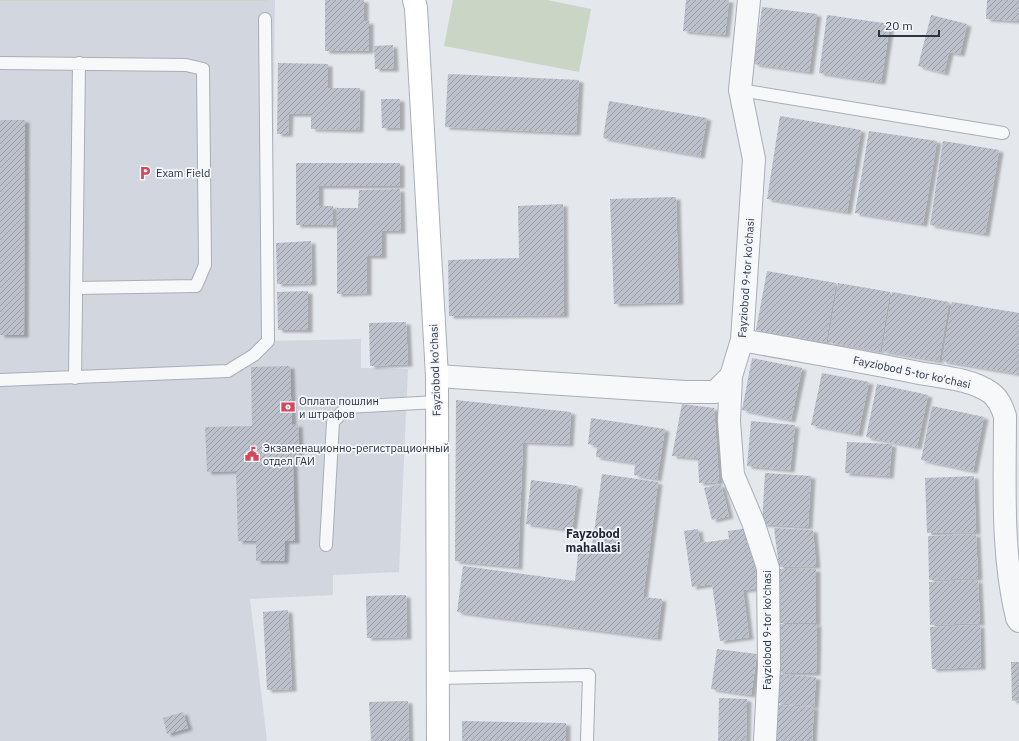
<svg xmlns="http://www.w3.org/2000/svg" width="1019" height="741" viewBox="0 0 1019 741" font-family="'IBM Plex Sans',sans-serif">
  <defs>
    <pattern id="grass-tufts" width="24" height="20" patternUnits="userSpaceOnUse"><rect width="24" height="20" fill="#c9d6c5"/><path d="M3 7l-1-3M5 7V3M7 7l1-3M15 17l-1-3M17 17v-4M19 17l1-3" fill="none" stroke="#adb8ab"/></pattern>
    <pattern id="building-hatch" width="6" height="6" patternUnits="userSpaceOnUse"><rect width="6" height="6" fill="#bbc0ca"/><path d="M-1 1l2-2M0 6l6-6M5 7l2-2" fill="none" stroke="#989da6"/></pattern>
    <filter id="shadow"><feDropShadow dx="4.5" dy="2.5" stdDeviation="1" flood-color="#0004"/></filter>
  </defs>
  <rect width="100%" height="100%" fill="#e4e7ec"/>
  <path fill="#d2d6de" d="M 0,0 L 275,0 L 271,341 L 361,339 L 361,368 L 408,369 L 399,572 L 333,575 L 333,595 L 250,599 L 267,741 L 0,741 Z"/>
  <path fill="url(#grass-tufts)" d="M 0,0 L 266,0 L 266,1 L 0,1 Z"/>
  <path fill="#c9d6c5" d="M 453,0 L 547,0 L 591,9 L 579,72 L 444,46 Z"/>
  <path fill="url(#building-hatch)" filter="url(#shadow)" d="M 325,0 L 364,0 L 364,22 L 369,21 L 369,51 L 325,51 Z
    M 686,0 L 729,0 L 725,35 L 683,31 Z
    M 987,0 L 1019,0 L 1019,21 L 986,19 Z
    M 762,7 L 817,14 L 809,72 L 754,64 Z
    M 827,15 L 890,24 L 881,82 L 819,73 Z
    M 931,15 L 967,24 L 960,54 L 949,52 L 944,73 L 918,66 Z
    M 393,45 L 394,69 L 375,69 L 374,46 Z
    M 278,63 L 328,64 L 328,88 L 360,88 L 359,130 L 311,129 L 311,114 L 289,114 L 288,134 L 277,134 Z
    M 448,74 L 579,80 L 576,133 L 445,127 Z
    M 381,99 L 400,99 L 400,128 L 382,128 Z
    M 609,101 L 707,118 L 700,156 L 603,138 Z
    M 780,116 L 861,130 L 847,212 L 767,199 Z
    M 0,120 L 25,120 L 24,335 L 0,335 Z
    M 869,131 L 937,141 L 923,224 L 855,213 Z
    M 943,141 L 999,150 L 985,234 L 930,225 Z
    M 296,163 L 400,163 L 400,186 L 319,186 L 319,206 L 333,206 L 333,225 L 296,225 Z
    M 400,189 L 401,231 L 382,231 L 382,256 L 367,256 L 367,293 L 337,294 L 337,208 L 358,208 L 359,190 Z
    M 676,197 L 679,302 L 614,304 L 610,199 Z
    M 563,204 L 564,315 L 449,316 L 448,260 L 519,258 L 518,206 Z
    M 311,241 L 312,283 L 277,284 L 276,243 Z
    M 767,271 L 836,283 L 826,342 L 756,330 Z
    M 838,283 L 890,292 L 880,351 L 828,342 Z
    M 308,291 L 308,330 L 278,330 L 277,292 Z
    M 892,292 L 949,302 L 939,361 L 882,351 Z
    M 952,302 L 1019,313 L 1019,374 L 942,361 Z
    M 406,322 L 408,364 L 370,366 L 369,323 Z
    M 752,358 L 802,368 L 791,420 L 742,410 Z
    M 290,366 L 292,425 L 298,424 L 299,446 L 299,463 L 293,463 L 295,541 L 285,541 L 284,561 L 256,561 L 256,541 L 238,541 L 236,471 L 207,472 L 205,427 L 252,426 L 251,367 Z
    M 822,373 L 869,382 L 858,434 L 811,425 Z
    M 877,384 L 928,395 L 917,447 L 866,437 Z
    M 456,400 L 571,412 L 569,444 L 523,442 L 518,567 L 455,561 Z
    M 682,404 L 714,408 L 719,482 L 699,483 L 698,458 L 672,456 Z
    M 932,406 L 984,417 L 973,471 L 921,460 Z
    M 591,418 L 665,429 L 657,479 L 634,475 L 635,463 L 596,457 L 597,446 L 588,444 Z
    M 751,421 L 795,425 L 790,470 L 747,466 Z
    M 847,442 L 892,444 L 889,476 L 845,473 Z
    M 765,473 L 811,476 L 808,527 L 762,524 Z
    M 602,474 L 658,482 L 643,597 L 662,599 L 657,638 L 457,612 L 463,566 L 575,581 L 579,546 L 592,547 Z
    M 974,476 L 976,532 L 927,533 L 925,478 Z
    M 531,480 L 578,486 L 572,530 L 526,524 Z
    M 721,484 L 729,516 L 712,520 L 704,488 Z
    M 749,528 L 758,588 L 743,590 L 749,637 L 720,641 L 712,584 L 692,587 L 684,531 L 698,529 L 700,543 L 729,539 L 728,531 Z
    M 774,528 L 813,530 L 816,566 L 779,567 Z
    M 976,534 L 978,578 L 929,580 L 928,536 Z
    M 779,569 L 816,569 L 816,623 L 779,623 Z
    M 978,580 L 980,623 L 930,625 L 929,582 Z
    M 406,595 L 407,637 L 367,638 L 366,596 Z
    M 288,610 L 292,689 L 267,690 L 263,612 Z
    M 779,624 L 817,624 L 816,673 L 778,673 Z
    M 980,625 L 981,667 L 932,669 L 930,627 Z
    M 717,649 L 757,654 L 751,695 L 711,689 Z
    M 1011,662 L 1019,662 L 1019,700 L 1012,701 Z
    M 778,674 L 816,677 L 814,706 L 776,703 Z
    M 719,698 L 747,699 L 746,741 L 718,741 Z
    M 408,701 L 409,741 L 371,741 L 369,702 Z
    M 776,705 L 814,707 L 812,741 L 774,741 Z
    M 183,712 L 188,728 L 167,734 L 163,718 Z
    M 462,721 L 566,723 L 566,741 L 462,741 Z"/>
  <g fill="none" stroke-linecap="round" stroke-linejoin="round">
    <defs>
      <path id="lane" d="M 0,63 L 186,65 L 203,69 L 205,265 L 196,286 L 76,288
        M 740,90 L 1003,133
        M 75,378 L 79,63
        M 0,380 L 228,371 L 254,355 L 268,341 L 265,19
        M 326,545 L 333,422 L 347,407 L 437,402
        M 438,678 L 589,675 L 587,741"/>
      <path id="street" d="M 749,0 L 740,90 L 754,159 L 742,340 L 731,376 L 729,421 L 733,475 L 753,522 L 768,568 L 769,666 L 765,741
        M 742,340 C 801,351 860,361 919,373 C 942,377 972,379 991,393 C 999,399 1002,407 1005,416 C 1005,483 1001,552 1017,618 L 1019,621
        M 437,376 L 685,392 L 715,392 L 731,376"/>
      <path id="secondary" d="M 414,0 L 416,8 L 437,376 L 438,741"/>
    </defs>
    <use href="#lane" stroke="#a9aeb7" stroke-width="14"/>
    <use href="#street" stroke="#a9aeb7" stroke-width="24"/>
    <use href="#secondary" stroke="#a9aeb7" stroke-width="24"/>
    <use href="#lane" stroke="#f7f8fa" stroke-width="12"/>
    <use href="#street" stroke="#f7f8fa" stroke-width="22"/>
    <use href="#secondary" stroke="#fff" stroke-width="22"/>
  </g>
  <defs>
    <symbol id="parking-bare" viewBox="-9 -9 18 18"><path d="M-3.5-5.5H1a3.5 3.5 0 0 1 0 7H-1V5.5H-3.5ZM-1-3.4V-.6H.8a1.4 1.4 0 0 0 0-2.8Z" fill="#d1495b" stroke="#f4f6f9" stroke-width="2.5" paint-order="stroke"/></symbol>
    <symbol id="bank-bare" viewBox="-9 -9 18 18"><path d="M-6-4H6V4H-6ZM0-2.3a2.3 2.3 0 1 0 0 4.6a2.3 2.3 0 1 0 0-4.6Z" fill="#d1495b" stroke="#f4f6f9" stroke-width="2.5" paint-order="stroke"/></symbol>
    <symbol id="civic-bare" viewBox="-9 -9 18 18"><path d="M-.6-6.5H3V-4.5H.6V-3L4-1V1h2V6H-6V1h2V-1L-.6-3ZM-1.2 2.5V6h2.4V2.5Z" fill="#d1495b" stroke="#f4f6f9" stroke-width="2.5" paint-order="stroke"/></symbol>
  </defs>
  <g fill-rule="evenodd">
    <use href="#parking-bare" x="135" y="163" width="20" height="20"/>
    <use href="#bank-bare" x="278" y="397" width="20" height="20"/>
    <use href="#civic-bare" x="242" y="444" width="20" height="20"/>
  </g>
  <g text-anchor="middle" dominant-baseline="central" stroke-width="3.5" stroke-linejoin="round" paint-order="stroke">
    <g font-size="11" fill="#2b3445" stroke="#f4f6f9" text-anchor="start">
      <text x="156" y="173">Exam Field</text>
      <text x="299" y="401">Оплата пошлин<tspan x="299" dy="13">и штрафов</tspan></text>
      <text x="263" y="448">Экзаменационно-регистрационный<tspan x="263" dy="13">отдел ГАИ</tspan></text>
    </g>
    <g font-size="11" fill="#2b3445" stroke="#f4f6f9">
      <text transform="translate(746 278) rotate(-86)">Fayziobod 9-tor ko'chasi</text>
      <text transform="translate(435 370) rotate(-92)">Fayziobod ko'chasi</text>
      <text transform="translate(912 372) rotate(12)">Fayziobod 5-tor ko'chasi</text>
      <text transform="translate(767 630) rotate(-90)">Fayziobod 9-tor ko'chasi</text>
    </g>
    <g font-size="12" font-weight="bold" fill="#1d2536" stroke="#f4f6f9">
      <text x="593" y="533">Fayzobod<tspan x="593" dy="14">mahallasi</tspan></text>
    </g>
  </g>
  <path d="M879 30v6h60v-6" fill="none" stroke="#2b3445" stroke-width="2"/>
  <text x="885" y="30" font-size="12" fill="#2b3445" stroke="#f4f6f9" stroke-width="3" paint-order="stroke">20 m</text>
</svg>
